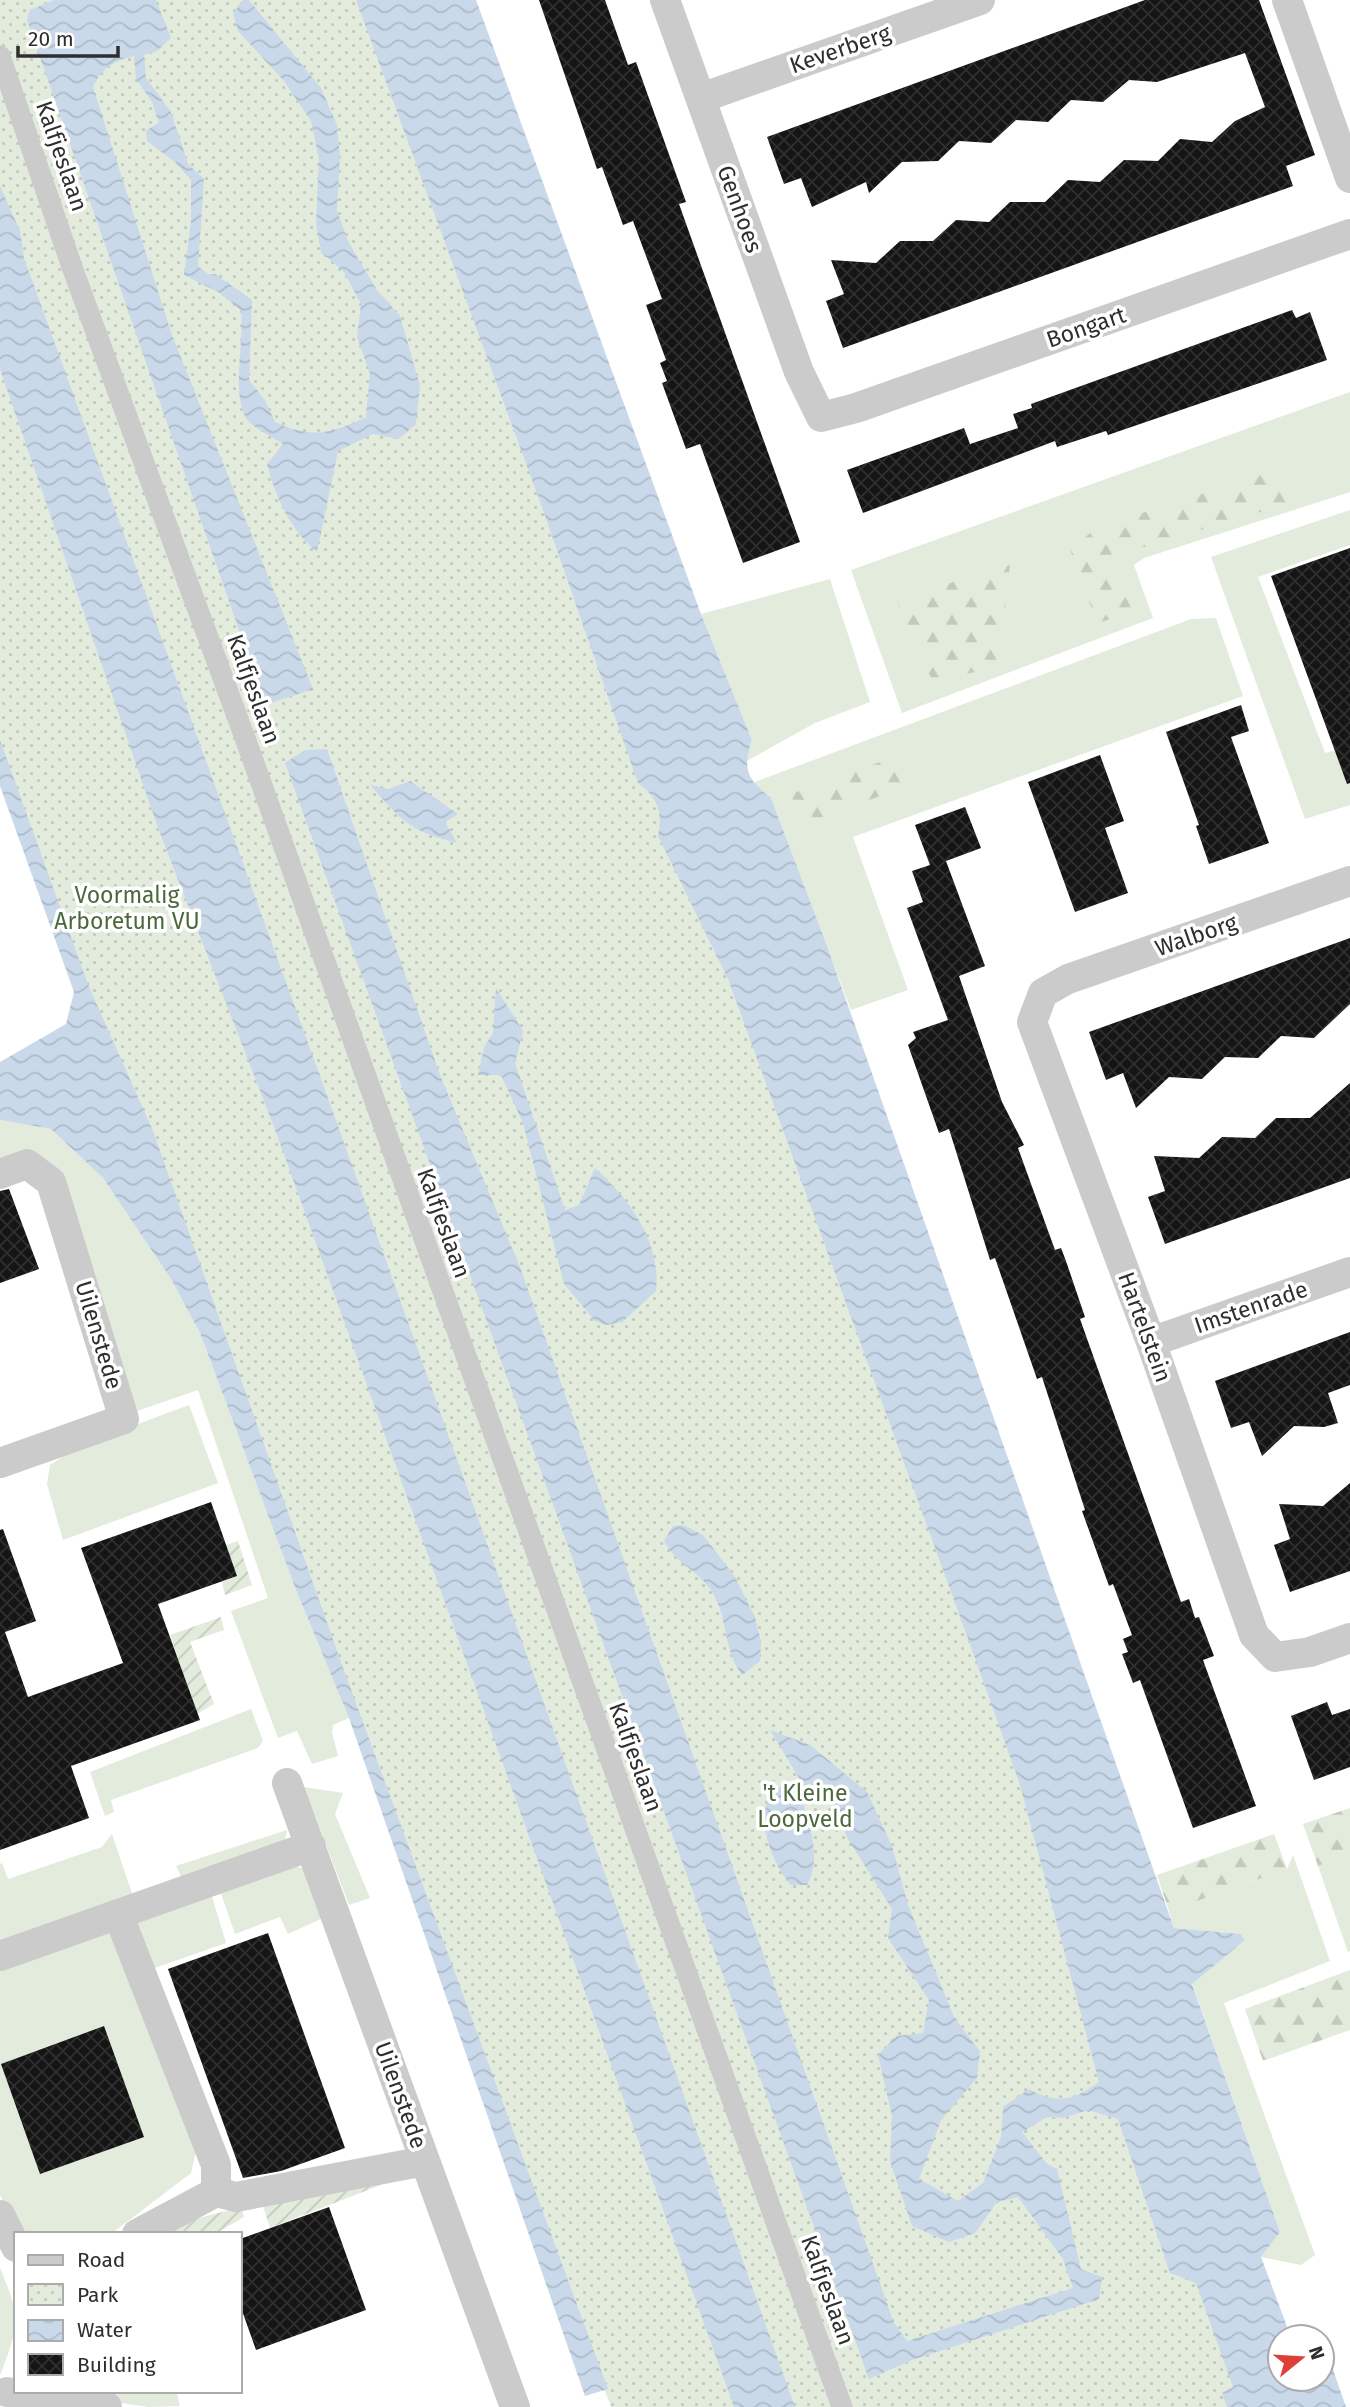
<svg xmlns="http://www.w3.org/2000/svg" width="1350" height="2407" viewBox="0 0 1350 2407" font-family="'Fira Sans',sans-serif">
  <defs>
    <pattern id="forest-firs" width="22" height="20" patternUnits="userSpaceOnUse" patternTransform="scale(1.75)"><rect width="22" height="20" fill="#e2ebdc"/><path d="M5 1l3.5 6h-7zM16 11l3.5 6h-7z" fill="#c2cabd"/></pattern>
    <pattern id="park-dots" width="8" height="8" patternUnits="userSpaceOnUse" patternTransform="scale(1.75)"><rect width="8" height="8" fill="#e2ebdc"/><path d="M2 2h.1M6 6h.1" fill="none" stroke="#c2cabd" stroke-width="1.8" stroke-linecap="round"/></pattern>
    <pattern id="garden-furrows" width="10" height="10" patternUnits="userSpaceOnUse" patternTransform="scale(1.75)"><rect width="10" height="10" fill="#e2ebdc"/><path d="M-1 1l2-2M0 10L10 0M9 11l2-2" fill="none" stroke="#c2cabd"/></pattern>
    <pattern id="water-waves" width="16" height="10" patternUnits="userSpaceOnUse" patternTransform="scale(1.75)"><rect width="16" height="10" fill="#c9d9ea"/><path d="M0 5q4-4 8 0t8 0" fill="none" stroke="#adbbc9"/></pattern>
    <pattern id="building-cross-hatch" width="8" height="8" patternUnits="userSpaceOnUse" patternTransform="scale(1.75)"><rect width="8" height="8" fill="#151515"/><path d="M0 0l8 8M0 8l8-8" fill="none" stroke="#2f2f2f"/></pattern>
  </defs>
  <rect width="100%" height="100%" fill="#fff"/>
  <path fill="#e2ebdc" d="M 1350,392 L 1350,492 L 1144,558 L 1134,565 L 1153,618 L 902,713 L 851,570 Z
    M 1350,510 L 1350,545 L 1258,577 L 1325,753 L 1350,746 L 1350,805 L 1305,819 L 1211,557 Z
    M 830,579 L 870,702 L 815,723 L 745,762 L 752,740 L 701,614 Z
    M 1216,618 L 1243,696 L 853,837 L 908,990 L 851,1010 L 771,798 L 752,783 L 1191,619 Z
    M 0,1120 L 51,1129 L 103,1178 L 171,1279 L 200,1333 L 296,1590 L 349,1718 L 333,1725 L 332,1732 L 338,1756 L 312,1764 L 297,1731 L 278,1738 L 231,1611 L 268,1598 L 198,1390 L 137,1411 L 55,1177 L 0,1159 Z
    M 189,1405 L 218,1483 L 63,1540 L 47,1484 L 50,1465 L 79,1446 Z
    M 251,1709 L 263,1741 L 258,1748 L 111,1800 L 114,1812 L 105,1816 L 90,1772 Z
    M 304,1787 L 343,1793 L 335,1814 L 370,1898 L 349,1905 Z
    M 287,1830 L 284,1844 L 183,1881 L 176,1866 Z
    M 112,1834 L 134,1899 L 0,1947 L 0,1864 L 2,1863 L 8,1879 L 102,1847 Z
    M 1350,1854 L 1350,1951 L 1348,1952 L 1318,1866 Z
    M 1293,1855 L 1330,1961 L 1224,2003 L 1315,2255 L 1301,2265 L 1261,2257 L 1280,2232 L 1192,1983 L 1245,1940 L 1241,1934 L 1174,1928 L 1169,1911 L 1287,1869 Z
    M 282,1865 L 304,1868 L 323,1918 L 288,1934 L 280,1917 L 235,1934 L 219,1888 Z
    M 210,1890 L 226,1943 L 146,1971 L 133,1917 Z
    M 102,1927 L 116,1936 L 196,2151 L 191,2173 L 111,2234 L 19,2234 L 0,2195 L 0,1965 Z
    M 0,2268 C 22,2320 19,2324 0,2376 Z
    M 58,2391 L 176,2391 L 180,2406 L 148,2407 L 56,2393 Z"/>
  <path fill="url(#forest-firs)" d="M 1296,464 L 1287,504 L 1110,557 L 1133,613 L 1097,623 L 1070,549 L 1098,527 Z
    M 1010,565 L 998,668 L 932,680 L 896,599 Z
    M 894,757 L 901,787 L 817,822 L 788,795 Z
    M 1350,1808 L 1350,1854 L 1318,1866 L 1303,1824 Z
    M 1274,1834 L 1287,1869 L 1169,1911 L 1157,1875 Z
    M 1350,1970 L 1350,2030 L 1263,2061 L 1245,2009 Z"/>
  <path fill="url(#park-dots)" d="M 0,0 L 372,0 L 726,956 L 1201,2275 L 1240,2407 L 793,2407 L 0,202 Z
    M 0,365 L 738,2407 L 611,2407 L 0,749 Z"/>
  <path fill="url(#garden-furrows)" d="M 238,1541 L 252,1585 L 225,1595 L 222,1582 L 237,1576 L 226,1545 Z
    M 221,1617 L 224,1630 L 190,1642 L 214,1704 L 197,1714 L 170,1635 Z
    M 380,2176 L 381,2185 L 270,2228 L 262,2203 Z
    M 241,2207 L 244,2217 L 215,2234 L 152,2234 L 165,2227 Z"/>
  <path fill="url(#water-waves)" d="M 54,0 L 156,0 L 171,38 L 157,51 L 144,55 L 146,78 L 171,112 L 188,164 L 204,179 L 198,266 L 208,274 L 215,274 L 252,300 L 249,380 L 265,400 L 275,422 C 311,439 331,434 366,417 L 370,374 L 357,337 L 361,304 L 344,272 L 321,252 L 316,223 L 319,159 L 311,121 L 284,81 L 238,31 L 233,13 L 243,0 L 249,0 L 321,88 L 337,125 L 340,157 L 337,211 L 349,243 L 377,290 L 400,316 L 420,385 L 416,424 L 399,439 L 373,434 L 338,451 L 317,552 C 290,529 276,499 267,464 L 283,444 C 272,437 260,431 250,423 C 229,403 245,339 241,310 L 218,292 L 184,275 L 191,222 L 191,180 L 175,162 L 147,141 L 146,131 L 159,122 L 152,102 L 136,79 L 134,56 C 114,61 101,68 93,87 L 172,335 L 313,689 L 265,705 L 27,20 L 30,10 Z
    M 356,0 L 476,0 L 701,614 L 752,740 C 742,770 747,779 771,798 L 827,946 L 1174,1928 L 1241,1934 L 1245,1940 L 1192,1984 L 1280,2232 L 1261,2257 L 1291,2337 L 1280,2337 L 1280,2379 L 1322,2379 L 1322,2362 L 1331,2364 L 1346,2407 L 1227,2407 L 1222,2393 L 1233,2387 L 1196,2283 L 1170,2273 L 1118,2119 L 1088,2110 L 1063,2118 L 1047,2117 L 1022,2132 L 1047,2164 L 1057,2169 L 1081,2269 L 1102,2277 L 1099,2299 L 912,2360 L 869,2379 L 285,763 L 305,750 L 327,749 L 440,1075 L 520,1267 L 894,2323 L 907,2341 L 1073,2288 L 1063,2259 L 1018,2197 L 997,2202 L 975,2233 L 949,2242 L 912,2226 L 890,2161 L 892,2116 L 878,2055 L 896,2036 L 923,2033 L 929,2000 L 888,1938 L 892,1909 L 848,1839 L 831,1799 L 804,1786 L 770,1730 L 810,1745 L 867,1792 L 892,1846 L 908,1905 L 955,2019 L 980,2051 L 977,2078 L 941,2120 L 919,2179 L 958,2201 L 983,2183 L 1001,2137 L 1003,2107 L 1029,2089 C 1057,2105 1074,2100 1099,2082 L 1020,1785 L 970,1644 L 728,979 L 658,836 C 663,812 658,798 638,783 L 543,510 Z
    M 0,186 L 20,231 L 24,258 L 333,1112 L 795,2407 L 734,2407 L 276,1132 L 158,828 L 0,369 Z
    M 0,740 L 89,987 L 153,1131 L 346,1676 L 608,2389 L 585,2396 L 349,1718 L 296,1590 L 200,1333 L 171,1279 L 103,1178 L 51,1129 L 0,1120 L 0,1062 L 66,1024 L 74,992 L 0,786 Z
    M 410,781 L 458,814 L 445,822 L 457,843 C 408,830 403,822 370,785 L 389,789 Z
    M 496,988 L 523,1031 L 515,1063 L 565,1210 L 579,1205 L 595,1168 C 630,1200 661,1241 656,1291 L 622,1322 L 607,1325 L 595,1321 L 564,1284 L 523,1123 L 501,1075 L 478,1075 L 484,1047 L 493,1033 Z
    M 683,1525 L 703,1535 L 735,1577 L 755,1617 L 761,1642 L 760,1661 L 742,1675 C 724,1651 728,1622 715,1597 C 704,1573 676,1565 664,1541 L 673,1526 Z
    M 788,1784 L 798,1789 C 808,1818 823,1857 807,1885 L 791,1885 C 776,1868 764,1840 764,1816 C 764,1808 770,1797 773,1789 Z"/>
  <path fill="url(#building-cross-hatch)" d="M 539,0 L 605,0 L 628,65 L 636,62 L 686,202 L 679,204 L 800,542 L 743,563 L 700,444 L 686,449 L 662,383 L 667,381 L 660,363 L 666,360 L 646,305 L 662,299 L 633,221 L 623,225 L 602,167 L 597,169 Z
    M 1145,0 L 1259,0 L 1315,155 L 1286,166 L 1293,186 L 843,348 L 826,301 L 844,294 L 831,260 L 876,263 L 900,241 L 933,241 L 956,220 L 989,222 L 1010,202 L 1045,202 L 1068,180 L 1100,182 L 1124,160 L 1158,161 L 1180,139 L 1212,142 L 1235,121 L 1265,107 L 1245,53 L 1157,82 L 1129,80 L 1103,102 L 1071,100 L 1048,122 L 1016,120 L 991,143 L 959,141 L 938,161 L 902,162 L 869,193 L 866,182 L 812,207 L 801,178 L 784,184 L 767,137 Z
    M 1292,310 L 1296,318 L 1310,312 L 1327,360 L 1108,435 L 1106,431 L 1057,447 L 1055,441 L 863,513 L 847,470 L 964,428 L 970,444 L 1018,428 L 1013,414 L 1032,408 L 1031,404 Z
    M 1350,548 L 1350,783 L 1347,784 L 1271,576 Z
    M 1241,705 L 1249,731 L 1231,737 L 1269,843 L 1209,864 L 1196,826 L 1199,825 L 1166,732 Z
    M 1100,755 L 1124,821 L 1105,828 L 1128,893 L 1075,912 L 1028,782 Z
    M 965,807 L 981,848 L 946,861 L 985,966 L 959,976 L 1002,1102 L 1024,1145 L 1018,1148 L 1055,1250 L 1061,1248 L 1066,1261 L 1085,1317 L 1080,1319 L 1181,1602 L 1189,1599 L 1195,1618 L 1199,1617 L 1214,1656 L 1203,1660 L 1256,1806 L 1193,1828 L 1140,1680 L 1133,1683 L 1122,1654 L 1128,1652 L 1123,1639 L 1132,1635 L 1113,1584 L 1109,1586 L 1082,1511 L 1085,1510 L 1042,1377 L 1037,1379 L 995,1258 L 990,1260 L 949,1129 L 939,1133 L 908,1045 L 916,1038 L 913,1032 L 948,1020 L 907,908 L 923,902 L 912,871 L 930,865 L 915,825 Z
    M 1350,938 L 1350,1004 L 1314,1038 L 1281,1036 L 1258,1058 L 1225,1057 L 1202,1079 L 1169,1077 L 1136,1108 L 1123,1073 L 1106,1080 L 1089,1032 Z
    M 1350,1083 L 1350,1178 L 1165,1244 L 1148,1197 L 1165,1191 L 1154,1156 L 1199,1158 L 1222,1137 L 1255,1138 L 1276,1118 L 1310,1118 Z
    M 9,1189 L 39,1269 L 0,1283 L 0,1191 Z
    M 1350,1332 L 1350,1385 L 1328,1393 L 1338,1423 L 1324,1427 L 1294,1426 L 1262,1456 L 1249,1422 L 1231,1428 L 1215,1381 Z
    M 1350,1483 L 1350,1571 L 1290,1592 L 1274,1545 L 1290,1539 L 1279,1504 L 1323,1506 Z
    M 211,1502 L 237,1576 L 158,1604 L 200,1720 L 71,1766 L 89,1818 L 0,1850 L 0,1530 L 3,1529 L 36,1621 L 5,1632 L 28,1697 L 123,1663 L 81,1548 Z
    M 1327,1702 L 1332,1715 L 1350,1709 L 1350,1767 L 1314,1780 L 1291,1716 Z
    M 268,1933 L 345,2148 L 281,2171 L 243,2178 L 168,1969 Z
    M 104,2026 L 144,2137 L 40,2174 L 1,2064 Z
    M 329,2207 L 366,2310 L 256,2350 L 240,2305 L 240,2239 Z"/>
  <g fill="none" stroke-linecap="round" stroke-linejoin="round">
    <path stroke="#cbcbcb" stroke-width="21" d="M 0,56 L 72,267 L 245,738 L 842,2407"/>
    <path stroke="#cbcbcb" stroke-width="30" d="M 665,0 L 799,372 L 821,417 L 856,408 L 1350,234
      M 1287,0 L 1350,178
      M 701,98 L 980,0
      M 1350,881 L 1068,979 L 1043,993 L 1032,1022 L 1151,1342 L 1254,1635 L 1275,1657 L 1310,1652 L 1350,1638
      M 0,1174 L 27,1164 L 51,1182 L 124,1419 L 0,1463
      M 1151,1342 L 1350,1272
      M 287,1783 L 515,2407
      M 118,1914 L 216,2165 L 216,2192
      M 0,1956 L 311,1846
      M 0,2215 L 16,2247
      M 137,2234 L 216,2192 L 236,2197 L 425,2161
      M 7,2392 L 107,2407"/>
  </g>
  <g text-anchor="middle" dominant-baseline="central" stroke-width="7" stroke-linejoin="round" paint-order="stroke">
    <g font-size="23" fill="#2e2e2e" stroke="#fff">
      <text transform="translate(840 49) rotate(-19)">Keverberg</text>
      <text transform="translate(62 156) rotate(71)">Kalfjeslaan</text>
      <text transform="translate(740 209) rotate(70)">Genhoes</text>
      <text transform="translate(1086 327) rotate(-19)">Bongart</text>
      <text transform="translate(254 689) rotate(70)">Kalfjeslaan</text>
      <text transform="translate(1196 935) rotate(-19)">Walborg</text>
      <text transform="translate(444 1223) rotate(70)">Kalfjeslaan</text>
      <text transform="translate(1251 1307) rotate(-19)">Imstenrade</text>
      <text transform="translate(1145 1327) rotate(70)">Hartelstein</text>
      <text transform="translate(99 1335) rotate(73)">Uilenstede</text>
      <text transform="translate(636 1757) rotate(70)">Kalfjeslaan</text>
      <text transform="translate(401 2095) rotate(70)">Uilenstede</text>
      <text transform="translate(828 2290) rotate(70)">Kalfjeslaan</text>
    </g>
    <g font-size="23" fill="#4c683d" stroke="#fff">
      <text x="127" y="895">Voormalig<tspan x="127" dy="26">Arboretum VU</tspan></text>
      <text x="805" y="1793">'t Kleine<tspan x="805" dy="26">Loopveld</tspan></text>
    </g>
  </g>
  <rect x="14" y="2232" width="228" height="161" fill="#ffffff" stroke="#ababab" stroke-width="2"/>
  <rect x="28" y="2255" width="35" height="10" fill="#cbcbcb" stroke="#ababab" stroke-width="2"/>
  <text x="77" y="2267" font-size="21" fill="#2e2e2e">Road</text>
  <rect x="28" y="2284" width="35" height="21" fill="url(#park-dots)" stroke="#ababab" stroke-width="2"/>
  <text x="77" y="2302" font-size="21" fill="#2e2e2e">Park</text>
  <rect x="28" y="2320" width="35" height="21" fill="url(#water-waves)" stroke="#ababab" stroke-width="2"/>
  <text x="77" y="2337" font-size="21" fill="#2e2e2e">Water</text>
  <rect x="28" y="2354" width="35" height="21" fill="url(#building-cross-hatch)" stroke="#ababab" stroke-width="2"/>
  <text x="77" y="2372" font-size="21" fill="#2e2e2e">Building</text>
  <g transform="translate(1301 2358) rotate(72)"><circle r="33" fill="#ffffff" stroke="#ababab" stroke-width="2"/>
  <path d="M0-5L12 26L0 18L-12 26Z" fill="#de3f37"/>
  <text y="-10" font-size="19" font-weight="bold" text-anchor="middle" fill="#2e2e2e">N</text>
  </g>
  <path d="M18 46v10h100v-10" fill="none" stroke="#2e2e2e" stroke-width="3.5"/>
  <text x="28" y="46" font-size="21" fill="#2e2e2e" stroke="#ffffff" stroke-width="5" paint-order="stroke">20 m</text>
</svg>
